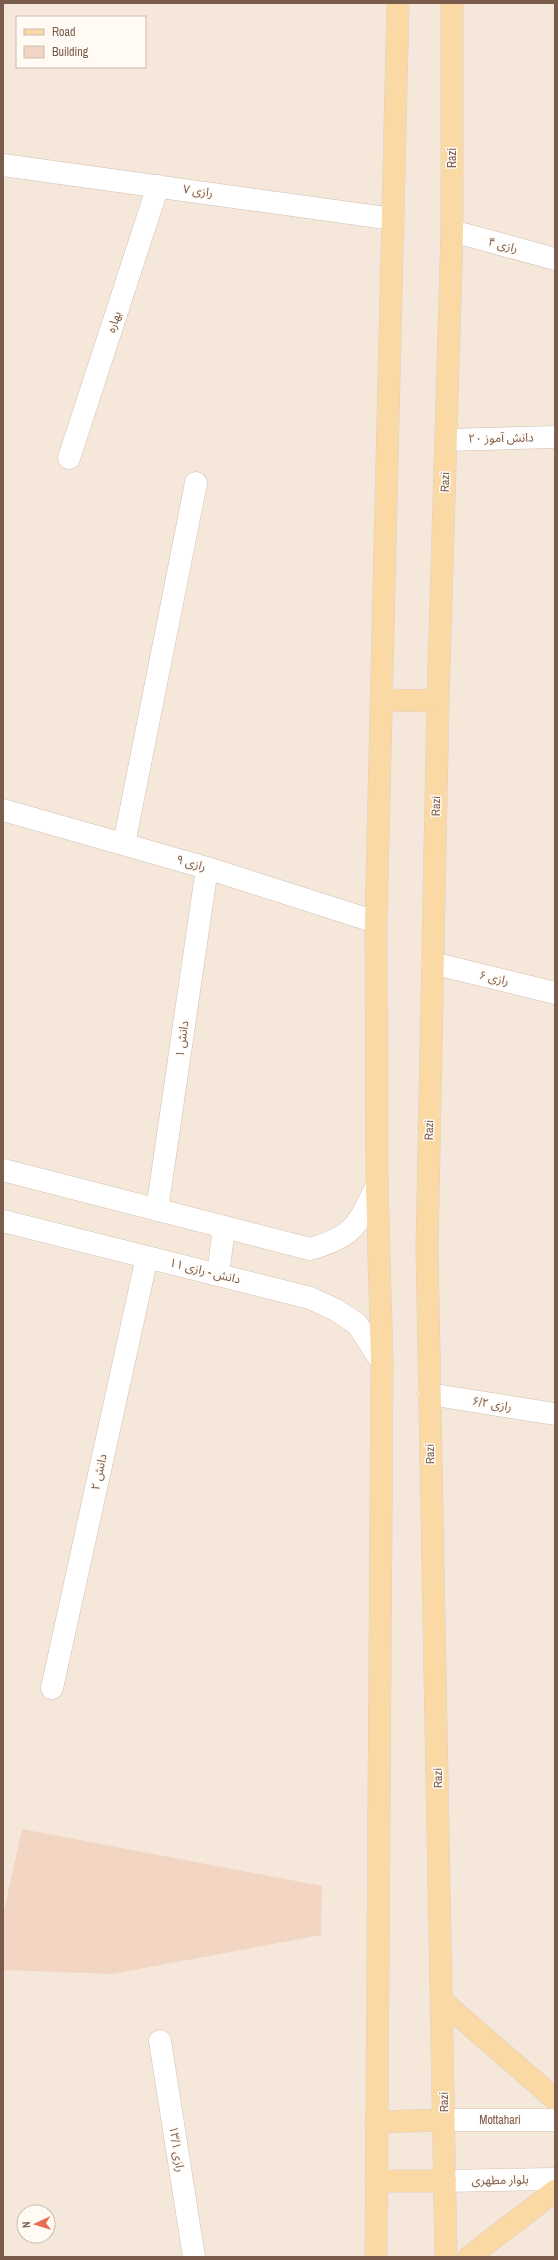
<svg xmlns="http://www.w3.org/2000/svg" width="558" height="2260" viewBox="0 0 558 2260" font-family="'Archivo Narrow','Noto Sans Arabic',sans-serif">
  <rect width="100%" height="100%" fill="#fdf6ec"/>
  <path fill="#f5e8da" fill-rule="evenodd" d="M 3,3 L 555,3 L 555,2257 L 3,2257 ZM 17,17 L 145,17 L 145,67 L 17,67 ZM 24,2212 L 48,2212 L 48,2236 L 24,2236 Z"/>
  <path fill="#f3d5c3" d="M 22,1829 L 322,1886 L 321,1935 L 112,1974 L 3,1970 L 3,1915 Z"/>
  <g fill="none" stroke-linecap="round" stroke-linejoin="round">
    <defs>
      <path id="street" d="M 3,165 L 393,219
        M 452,231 L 555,259
        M 447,440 L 555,437
        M 69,458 L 158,186
        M 3,810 L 207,868 L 376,922
        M 124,844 L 196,483
        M 432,963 L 555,993
        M 157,1210 L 207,868
        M 429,1394 L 555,1414
        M 52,1688 L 147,1257
        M 160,2041 L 194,2257"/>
      <path id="secondary" d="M 3,1170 L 310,1249 C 356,1236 357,1225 377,1185
        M 3,1221 L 310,1298 L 336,1310 L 357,1324 L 382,1362
        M 218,1274 L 224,1228
        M 444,2120 L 555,2120
        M 445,2181 L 555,2179"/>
      <path id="primary" d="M 382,700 L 438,701
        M 442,2001 L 555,2099
        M 376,2122 L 444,2120
        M 376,2181 L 445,2181
        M 376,2257 L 382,1362 L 377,1185 L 376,922 L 398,3
        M 446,2257 L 427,1248 L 438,701 L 452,231 L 452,3
        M 469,2257 L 555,2191"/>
    </defs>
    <use href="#street" stroke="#d1beb0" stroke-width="23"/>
    <use href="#secondary" stroke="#d6c0b0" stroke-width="23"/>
    <use href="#primary" stroke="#dad1cd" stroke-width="23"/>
    <use href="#street" stroke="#fff" stroke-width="22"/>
    <use href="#secondary" stroke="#fff" stroke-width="22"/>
    <use href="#primary" stroke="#fbd9a5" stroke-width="22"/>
  </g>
  <g text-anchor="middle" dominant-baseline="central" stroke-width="3" stroke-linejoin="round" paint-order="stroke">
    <g font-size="12" fill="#7a5c4d" stroke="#fffaf3">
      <text transform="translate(452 158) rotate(-90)">Razi</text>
      <text transform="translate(198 191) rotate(8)">رازی ۷</text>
      <text transform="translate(503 245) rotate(15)">رازی ۴</text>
      <text transform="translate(114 322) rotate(-72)">بهاره</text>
      <text transform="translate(501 438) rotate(-1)">دانش آموز ۲۰</text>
      <text transform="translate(445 482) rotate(-88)">Razi</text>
      <text transform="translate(436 806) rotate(-89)">Razi</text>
      <text transform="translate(191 863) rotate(16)">رازی ۹</text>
      <text transform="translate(494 978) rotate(13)">رازی ۶</text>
      <text transform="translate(182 1039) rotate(-82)">دانش ۱</text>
      <text transform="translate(429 1130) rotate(-89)">Razi</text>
      <text transform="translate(205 1271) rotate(14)">دانش - رازی ۱۱</text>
      <text transform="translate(492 1404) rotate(9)">رازی ۶/۲</text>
      <text transform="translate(430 1454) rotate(-91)">Razi</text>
      <text transform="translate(99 1472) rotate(-78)">دانش ۲</text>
      <text transform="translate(438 1778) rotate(-91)">Razi</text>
      <text transform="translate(444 2102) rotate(-91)">Razi</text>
      <text x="500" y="2120">Mottahari</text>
      <text transform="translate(177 2149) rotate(81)">رازی ۱۳/۱</text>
      <text transform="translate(500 2180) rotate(-1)">بلوار مطهری</text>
    </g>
  </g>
  <rect width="558" height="2260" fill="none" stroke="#7a5c4d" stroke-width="8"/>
  <rect x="16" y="16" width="130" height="52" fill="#fffaf3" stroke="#cabbb1"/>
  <rect x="24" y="29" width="20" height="6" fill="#fbd9a5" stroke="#cabbb1"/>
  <text x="52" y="36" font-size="12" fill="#7a5c4d">Road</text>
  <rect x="24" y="46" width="20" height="12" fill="#f3d5c3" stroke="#cabbb1"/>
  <text x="52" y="56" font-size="12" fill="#7a5c4d">Building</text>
  <g transform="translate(36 2224) rotate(266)"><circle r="19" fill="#fffaf3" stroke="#cabbb1"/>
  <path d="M0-3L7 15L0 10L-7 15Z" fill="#e76f51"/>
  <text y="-6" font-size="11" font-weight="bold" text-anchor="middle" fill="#7a5c4d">N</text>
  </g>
</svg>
